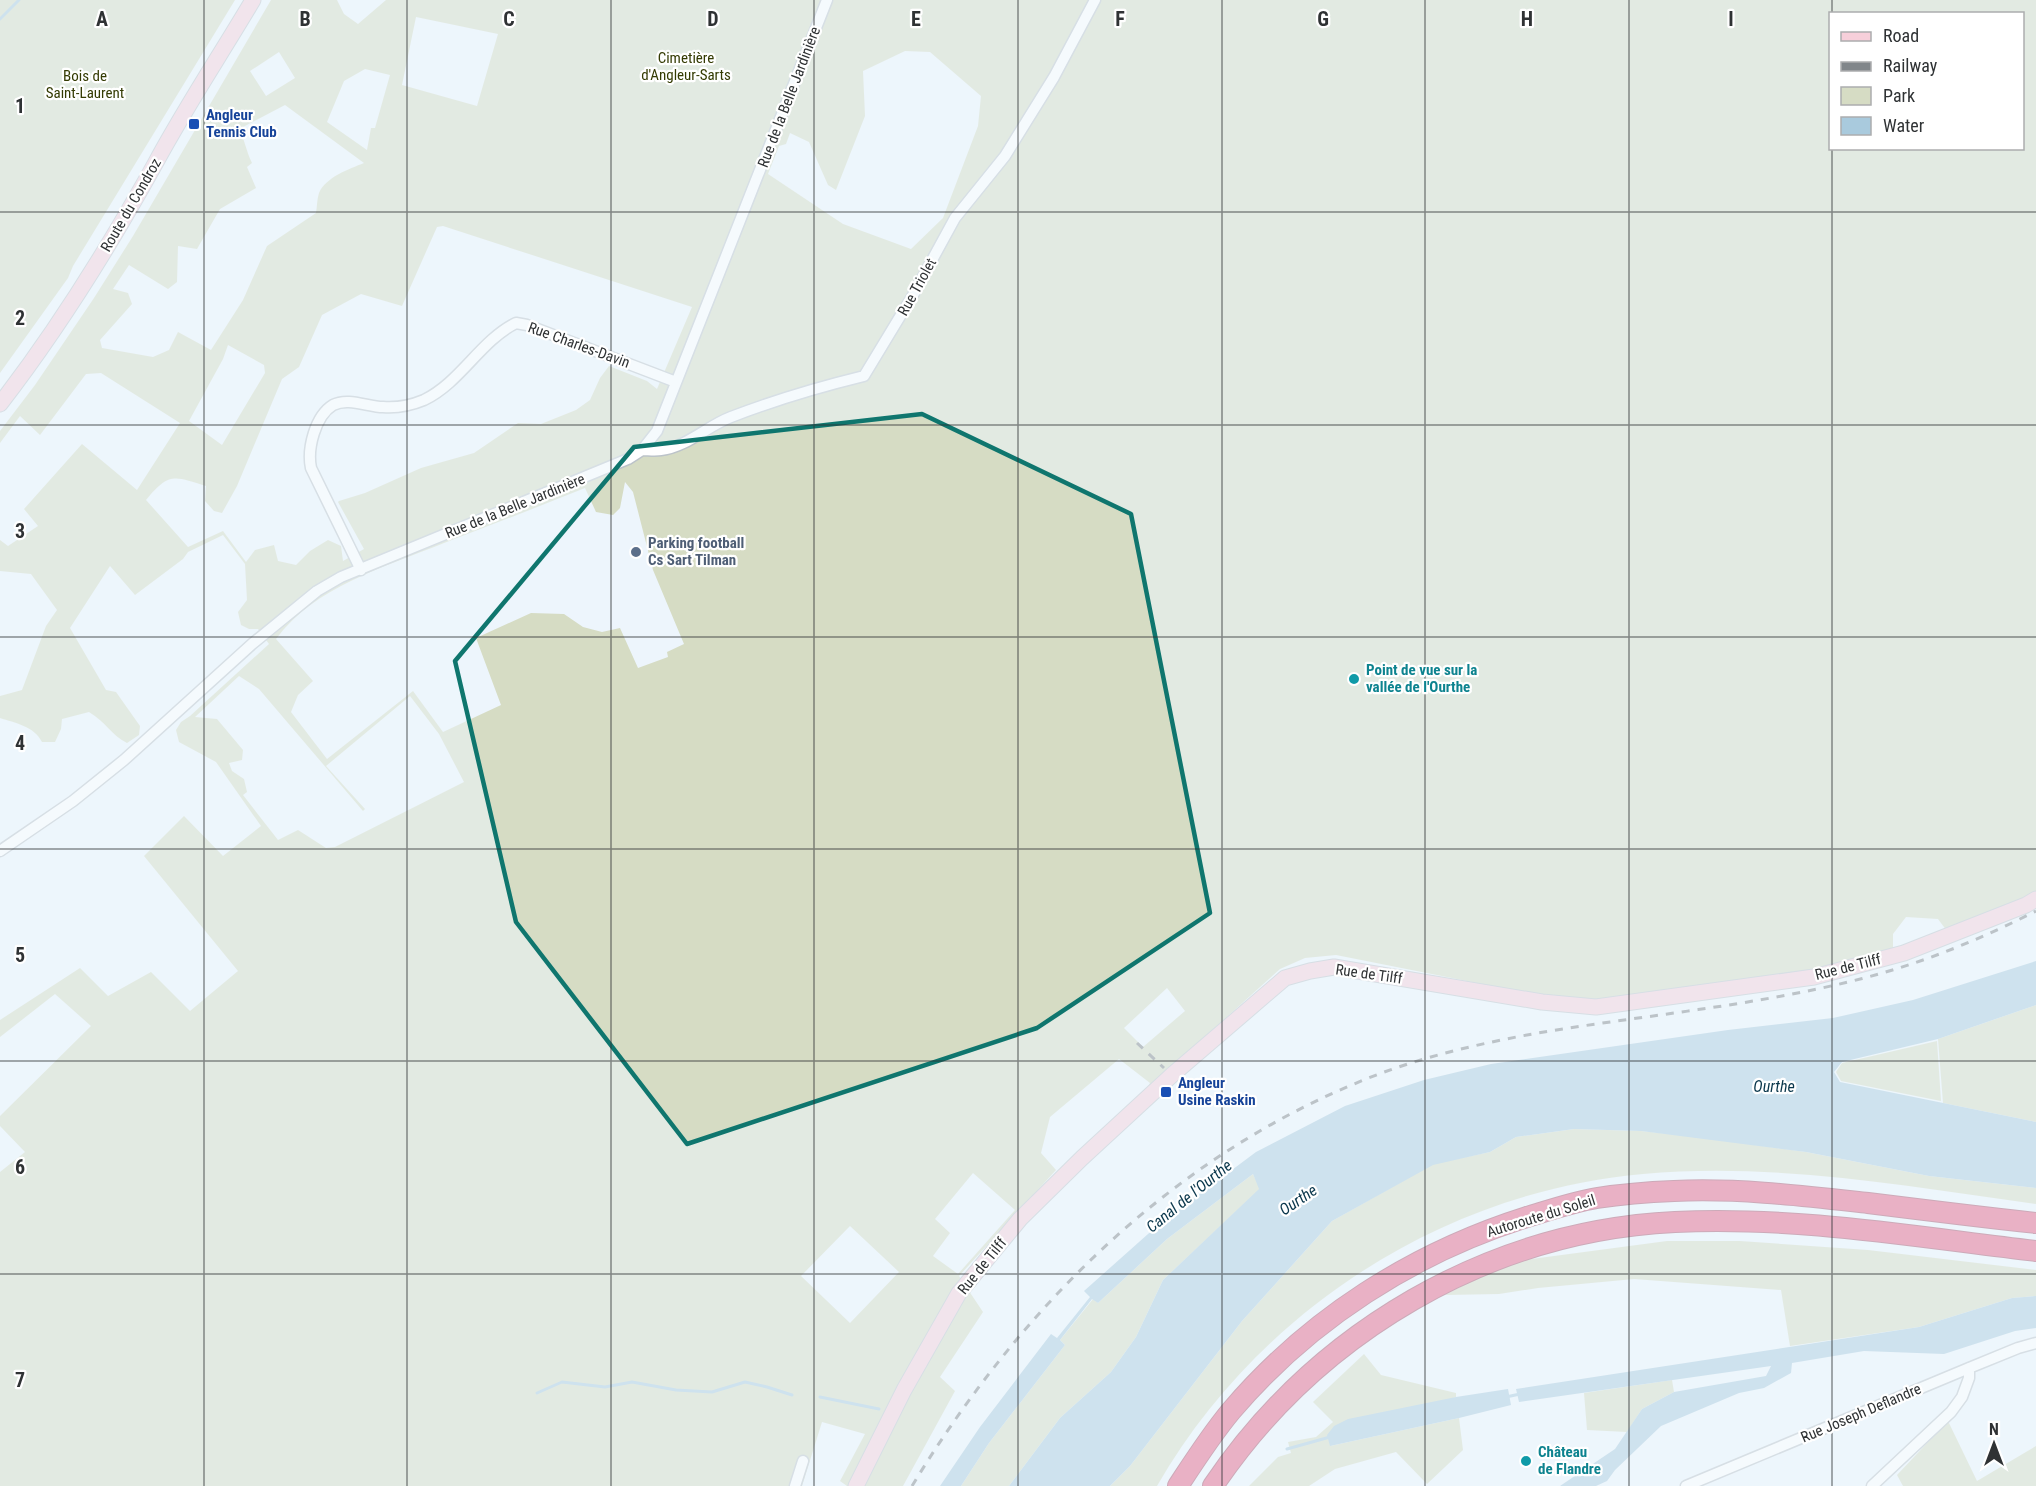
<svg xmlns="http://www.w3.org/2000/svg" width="2036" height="1486" viewBox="0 0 2036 1486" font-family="'Roboto Condensed',sans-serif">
  <rect width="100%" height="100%" fill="#edf5fc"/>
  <path fill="#d6dcc4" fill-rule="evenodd" d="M 0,0 L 235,0 L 73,266 L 68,278 L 0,373 Z
    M 271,0 L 337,0 L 344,14 L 358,24 L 386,0 L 2036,0 L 2036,893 L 1947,931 L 1938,919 L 1906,917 L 1893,934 L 1893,949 L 1798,977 L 1597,999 L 1543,996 L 1336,955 L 1305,958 L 1280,969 L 1147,1089 L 1150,1083 L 1119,1059 L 1050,1117 L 1041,1153 L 1056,1170 L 959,1276 L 983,1312 L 940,1377 L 955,1391 L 903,1486 L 847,1486 L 840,1481 L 865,1434 L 822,1422 L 802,1486 L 0,1486 L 0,1172 L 25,1152 L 0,1126 L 0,1116 L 91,1026 L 55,994 L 0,1037 L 0,1020 L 80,968 L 108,996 L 151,972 L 190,1011 L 238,971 L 144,856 L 184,816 L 223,856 L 261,826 L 216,762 L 179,742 L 176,730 L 181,722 L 190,716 L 269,644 L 258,629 L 249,629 L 241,625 L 238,612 L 247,600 L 245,564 L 223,535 L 188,552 L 183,559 L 135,595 L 110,566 L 70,628 L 106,690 L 116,692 L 140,726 L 139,735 L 127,743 C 111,735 106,722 89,712 L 62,719 L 61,729 L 55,742 L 42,742 C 34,726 15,723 0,718 L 0,696 L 22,690 L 46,626 L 57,610 L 31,574 L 0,571 L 0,540 L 8,546 L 38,526 L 24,509 L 82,444 L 137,490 L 180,423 L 101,373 L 86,374 L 40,435 L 20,416 L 0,443 L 0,431 L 35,385 L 94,298 L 133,236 ZM 1830,14 L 2022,14 L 2022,148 L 1830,148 ZM 416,17 L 498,34 L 477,106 L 402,85 ZM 905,51 L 930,52 L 981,96 L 978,126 L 943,218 L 911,249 L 843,224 L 768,174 L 779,146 L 786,144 L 790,133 L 809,142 L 828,185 L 836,190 L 865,116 L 863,71 ZM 279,52 L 295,78 L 266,96 L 250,71 ZM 365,69 L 390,75 L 375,128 L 371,128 L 367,150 L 327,122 L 344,81 ZM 285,105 L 364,163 C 349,169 326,177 319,193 C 317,199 317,207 316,213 L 267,246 L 243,300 L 211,350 L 178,332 L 169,350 L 153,357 L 102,348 L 100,340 L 132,304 L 128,293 L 113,289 L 129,265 L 168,289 L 177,282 L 178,246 L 197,249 L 220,209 L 256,188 L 247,167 L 252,163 C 246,151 245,140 239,129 ZM 443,226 L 692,307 L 657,389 L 647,381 L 609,366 L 600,378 L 590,400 L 576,410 L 541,424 L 518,423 L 474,453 L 421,468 L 365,493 L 339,501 L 338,502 L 364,549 L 343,561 L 341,546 L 328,540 L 310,551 L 296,565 L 278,561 L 274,545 L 255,550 L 246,562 L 223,531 L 188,547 L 146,500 C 169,472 174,476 206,486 L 205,501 L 214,511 L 222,513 L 237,486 L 282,379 L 299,367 L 322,315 L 361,294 L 402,306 L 437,227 ZM 228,345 L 264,365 L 265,373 L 222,445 L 189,421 L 223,359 ZM 625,482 L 633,492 L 653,570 L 684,644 L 667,652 L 668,657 L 638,668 L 620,628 L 602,632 L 583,627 L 564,614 L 531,613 L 476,638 L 501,705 L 443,732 L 413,691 L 327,759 L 291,712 L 298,695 L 313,681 L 276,639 C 315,586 385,567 444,543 C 491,525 538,507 585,488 L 596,512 L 613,515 L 620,508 ZM 239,676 L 259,689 L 363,811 L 365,809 L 326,766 L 410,696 L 439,734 L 464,782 L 335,847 L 326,848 L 298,830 L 278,840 L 243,795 L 247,792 L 244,779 L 232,771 L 229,763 L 242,760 L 243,750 L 217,719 L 195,717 ZM 1167,988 L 1185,1011 L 1143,1047 L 1124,1028 ZM 973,1173 L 1015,1210 L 958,1274 L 933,1256 L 950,1233 L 935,1219 ZM 850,1226 L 899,1272 L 850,1323 L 801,1276 Z
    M 2036,1005 L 2036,1122 L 1943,1103 L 1938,1039 Z
    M 1937,1041 L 1941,1101 L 1841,1081 L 1836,1072 L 1842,1063 Z
    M 1574,1129 L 1641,1131 L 1698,1137 L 1806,1152 L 1929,1176 L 2036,1188 L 2036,1204 C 1908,1186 1772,1162 1643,1174 C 1442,1192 1258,1311 1157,1486 L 1110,1486 L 1130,1466 L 1242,1321 L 1332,1221 L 1433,1164 L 1490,1152 L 1516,1137 Z
    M 1253,1174 L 1260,1189 L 1163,1280 L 1136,1337 L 1111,1372 L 1060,1418 L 1009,1486 L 961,1486 L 989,1443 L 1065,1345 L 1060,1340 L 1093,1299 L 1098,1303 L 1167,1239 Z
    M 1667,1241 L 1740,1241 L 1868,1250 L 2036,1270 L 2036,1296 L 2012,1298 L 1919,1327 L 1790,1346 L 1781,1290 L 1634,1279 L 1538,1288 L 1499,1294 L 1445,1295 L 1509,1262 Z
    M 1364,1354 L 1381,1375 L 1456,1393 L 1456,1397 L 1330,1446 L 1459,1418 L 1463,1450 L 1427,1484 L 1396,1452 L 1335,1469 L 1309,1486 L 1249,1486 L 1278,1457 L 1291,1453 L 1288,1442 L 1316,1437 L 1333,1422 L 1313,1402 Z
    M 1672,1380 L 1674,1392 L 1642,1409 L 1627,1432 L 1587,1430 L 1584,1393 Z
    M 1948,1421 L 1977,1481 L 2036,1446 L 2036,1486 L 1903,1486 L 1897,1475 Z"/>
  <path fill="#a9cadd" d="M 2036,961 L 2036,1005 L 1938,1039 L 1842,1062 L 1834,1072 L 1840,1082 L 2036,1122 L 2036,1188 L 1929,1176 L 1806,1152 L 1641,1131 L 1574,1129 L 1516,1137 L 1490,1152 L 1433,1165 L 1332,1221 L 1242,1321 L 1130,1466 L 1110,1486 L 1009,1486 L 1060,1418 L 1111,1372 L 1136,1337 L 1163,1280 L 1259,1189 L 1253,1174 L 1167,1239 L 1098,1303 L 1092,1299 L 1060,1340 L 1065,1345 L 989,1443 L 961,1486 L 940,1486 L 980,1427 L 1051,1334 L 1057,1338 L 1090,1297 L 1084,1291 L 1157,1226 L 1256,1152 L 1345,1106 L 1424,1080 L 1491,1064 L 1728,1030 L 1833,1018 L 1913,1000 Z
    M 2036,1296 L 2036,1328 L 2015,1331 L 1944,1354 L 1864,1351 L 1792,1363 L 1791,1373 L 1764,1388 L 1739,1393 L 1661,1426 L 1615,1470 L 1607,1481 L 1596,1486 L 1560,1486 L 1615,1449 L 1642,1409 L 1674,1392 L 1766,1376 L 1771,1366 L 1519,1402 L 1516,1389 L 1919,1327 L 2012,1298 Z
    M 1508,1389 L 1511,1405 L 1459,1418 L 1330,1446 L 1327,1435 L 1334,1426 L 1348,1419 L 1456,1397 Z"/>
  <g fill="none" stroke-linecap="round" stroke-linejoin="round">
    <path stroke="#a9cadd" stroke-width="3" d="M 0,19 L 19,0
      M 537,1393 L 562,1382 L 605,1387 L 632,1382 L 676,1390 L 712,1392 L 745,1382 L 767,1387 L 792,1395
      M 820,1397 L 879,1409
      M 1506,1397 L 1520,1394
      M 1287,1449 L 1330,1437"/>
    <defs>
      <path id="minor" d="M 642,450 C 648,450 655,451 661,450 C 687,447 707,426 731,417 C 775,400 819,387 864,376 L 913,295 L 955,218 L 1005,156 L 1054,77 L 1095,0
        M 361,570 L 311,468 C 307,449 315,416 333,405 C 348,397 368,407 383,407 C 396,408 412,405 424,400 C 461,382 480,341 516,323 L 527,325 L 676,382
        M 0,851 L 73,801 L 124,760 L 252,644 L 317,591 L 341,577 L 628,459 L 642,450 L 657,431 L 827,0
        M 795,1486 L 803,1461
        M 1686,1486 L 1969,1368 L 2018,1348 L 2036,1343
        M 1872,1486 L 1951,1412 L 1962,1397 L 1969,1378 L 1969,1368"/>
      <path id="secondary" d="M 0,404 C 58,329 109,247 155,164 C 185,108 221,54 253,0
        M 856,1486 L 904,1390 L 959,1293 L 1020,1219 L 1082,1158 L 1172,1075 L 1285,978 L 1310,971 L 1334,967 L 1542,1002 L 1596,1007 L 1814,977 L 1904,953 L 2026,905 L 2036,899"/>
      <path id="motorway" d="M 1178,1486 C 1195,1460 1211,1435 1231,1411 C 1309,1319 1413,1253 1527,1217 C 1550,1210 1573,1202 1597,1198 C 1623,1194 1649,1192 1674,1191 C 1739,1188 1804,1196 1868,1203 C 1924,1210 1980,1217 2036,1223
        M 1213,1486 C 1317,1332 1489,1231 1675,1222 C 1795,1216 1916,1237 2036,1251"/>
    </defs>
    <use href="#minor" stroke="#bcc3c9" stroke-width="13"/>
    <use href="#secondary" stroke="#bcc3c9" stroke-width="17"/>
    <use href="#motorway" stroke="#a54f68" stroke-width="22"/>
    <use href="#minor" stroke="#fff" stroke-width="10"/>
    <use href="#secondary" stroke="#f7cfda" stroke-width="15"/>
    <use href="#motorway" stroke="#e55e84" stroke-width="20"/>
    <path stroke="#81868a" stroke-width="3" stroke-dasharray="8 8" stroke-linecap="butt" d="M 1137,1043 L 1164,1068
      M 912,1486 C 1017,1313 1165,1163 1354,1084 C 1412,1059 1476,1044 1538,1033 C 1657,1013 1780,1004 1896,969 C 1944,954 1991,934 2036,911"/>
  </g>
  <path d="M0 0H2036V1486H0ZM 922,414 L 1131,514 L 1210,913 L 1037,1028 L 687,1144 L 516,922 L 455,661 L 634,447 Z" fill="#edf5fc" fill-opacity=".55" fill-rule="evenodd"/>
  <path fill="none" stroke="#0f766e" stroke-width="4.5" stroke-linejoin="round" d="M 922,414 L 1131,514 L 1210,913 L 1037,1028 L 687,1144 L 516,922 L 455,661 L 634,447 Z"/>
  <path fill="none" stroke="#2f3234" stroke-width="1.5" stroke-opacity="0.55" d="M 204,0 L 204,1486M 407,0 L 407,1486M 611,0 L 611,1486M 814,0 L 814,1486M 1018,0 L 1018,1486M 1222,0 L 1222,1486M 1425,0 L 1425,1486M 1629,0 L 1629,1486M 1832,0 L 1832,14M 1832,148 L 1832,1486M 0,212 L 2036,212M 0,425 L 2036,425M 0,637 L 2036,637M 0,849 L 2036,849M 0,1061 L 2036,1061M 0,1274 L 2036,1274"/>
  <g fill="#1a4fb4" stroke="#fff" stroke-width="2">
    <rect x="188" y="118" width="12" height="12" rx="3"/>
    <rect x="1160" y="1086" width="12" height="12" rx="3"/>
  </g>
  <circle fill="#5c6f8a" stroke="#fff" stroke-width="2" cx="636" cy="552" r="6"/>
  <g fill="#0f9aa8" stroke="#fff" stroke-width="2">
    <circle cx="1354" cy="679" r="6"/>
    <circle cx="1526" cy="1461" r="6"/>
  </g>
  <g text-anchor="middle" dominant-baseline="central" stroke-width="4.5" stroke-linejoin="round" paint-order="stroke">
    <g font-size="15" fill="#343b03" stroke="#fff">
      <text x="686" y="58">Cimetière<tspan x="686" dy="17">d'Angleur-Sarts</tspan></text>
      <text x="85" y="76">Bois de<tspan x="85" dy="17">Saint-Laurent</tspan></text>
    </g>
    <g font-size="15" fill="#2f3234" stroke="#fff">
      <text transform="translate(789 97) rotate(-69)">Rue de la Belle Jardinière</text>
      <text transform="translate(131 205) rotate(-60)">Route du Condroz</text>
      <text transform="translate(917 287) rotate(-61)">Rue Triolet</text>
      <text transform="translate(579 345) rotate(20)">Rue Charles-Davin</text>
      <text transform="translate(515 506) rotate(-22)">Rue de la Belle Jardinière</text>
      <text transform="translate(1848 967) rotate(-14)">Rue de Tilff</text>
      <text transform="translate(1369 974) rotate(8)">Rue de Tilff</text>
      <text transform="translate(1541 1216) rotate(-17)">Autoroute du Soleil</text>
      <text transform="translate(982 1266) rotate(-51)">Rue de Tilff</text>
      <text transform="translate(1861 1413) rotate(-23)">Rue Joseph Deflandre</text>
    </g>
    <g font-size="15" font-weight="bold" fill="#164399" stroke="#fff" text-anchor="start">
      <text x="206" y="115">Angleur<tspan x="206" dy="17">Tennis Club</tspan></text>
      <text x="1178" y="1083">Angleur<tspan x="1178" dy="17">Usine Raskin</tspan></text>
    </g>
    <g font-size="15" font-weight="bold" fill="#4e5e75" stroke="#fff" text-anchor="start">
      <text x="648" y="543">Parking football<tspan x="648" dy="17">Cs Sart Tilman</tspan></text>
    </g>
    <g font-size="15" font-weight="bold" fill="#0d838f" stroke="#fff" text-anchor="start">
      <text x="1366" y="670">Point de vue sur la<tspan x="1366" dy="17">vallée de l'Ourthe</tspan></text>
      <text x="1538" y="1452">Château<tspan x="1538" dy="17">de Flandre</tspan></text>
    </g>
    <g font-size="16" font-style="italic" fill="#09364b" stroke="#fff">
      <text x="1774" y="1086">Ourthe</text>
      <text transform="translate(1189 1196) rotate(-39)">Canal de l'Ourthe</text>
      <text transform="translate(1298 1200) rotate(-34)">Ourthe</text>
    </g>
  </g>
  <g font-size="20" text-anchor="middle" font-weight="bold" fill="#2f3234" stroke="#fff" stroke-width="4.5" stroke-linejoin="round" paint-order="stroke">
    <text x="102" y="26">A</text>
    <text x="305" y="26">B</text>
    <text x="509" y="26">C</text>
    <text x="713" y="26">D</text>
    <text x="916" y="26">E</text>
    <text x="1120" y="26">F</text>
    <text x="1323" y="26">G</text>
    <text x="1527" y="26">H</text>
    <text x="1731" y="26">I</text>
    <text x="20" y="113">1</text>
    <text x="20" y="325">2</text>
    <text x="20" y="538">3</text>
    <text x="20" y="750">4</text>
    <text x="20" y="962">5</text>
    <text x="20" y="1174">6</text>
    <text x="20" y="1387">7</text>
  </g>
  <rect x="1829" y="12" width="195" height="138" fill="#ffffff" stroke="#acadae" stroke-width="1.5"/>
  <rect x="1841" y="32" width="30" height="9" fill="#f7cfda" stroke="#acadae" stroke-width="1.5"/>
  <text x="1883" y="42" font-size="18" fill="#2f3234">Road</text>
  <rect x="1841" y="62" width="30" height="9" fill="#81868a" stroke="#acadae" stroke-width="1.5"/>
  <text x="1883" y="72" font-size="18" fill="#2f3234">Railway</text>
  <rect x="1841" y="87" width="30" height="18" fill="#d6dcc4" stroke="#acadae" stroke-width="1.5"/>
  <text x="1883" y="102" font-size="18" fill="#2f3234">Park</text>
  <rect x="1841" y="117" width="30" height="18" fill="#a9cadd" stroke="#acadae" stroke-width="1.5"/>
  <text x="1883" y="132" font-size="18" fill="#2f3234">Water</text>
  <g transform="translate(1994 1444)" stroke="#ffffff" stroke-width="4.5" paint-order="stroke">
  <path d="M0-4.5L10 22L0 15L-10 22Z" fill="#2f3234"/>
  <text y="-9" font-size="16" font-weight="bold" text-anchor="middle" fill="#2f3234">N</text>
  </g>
</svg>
